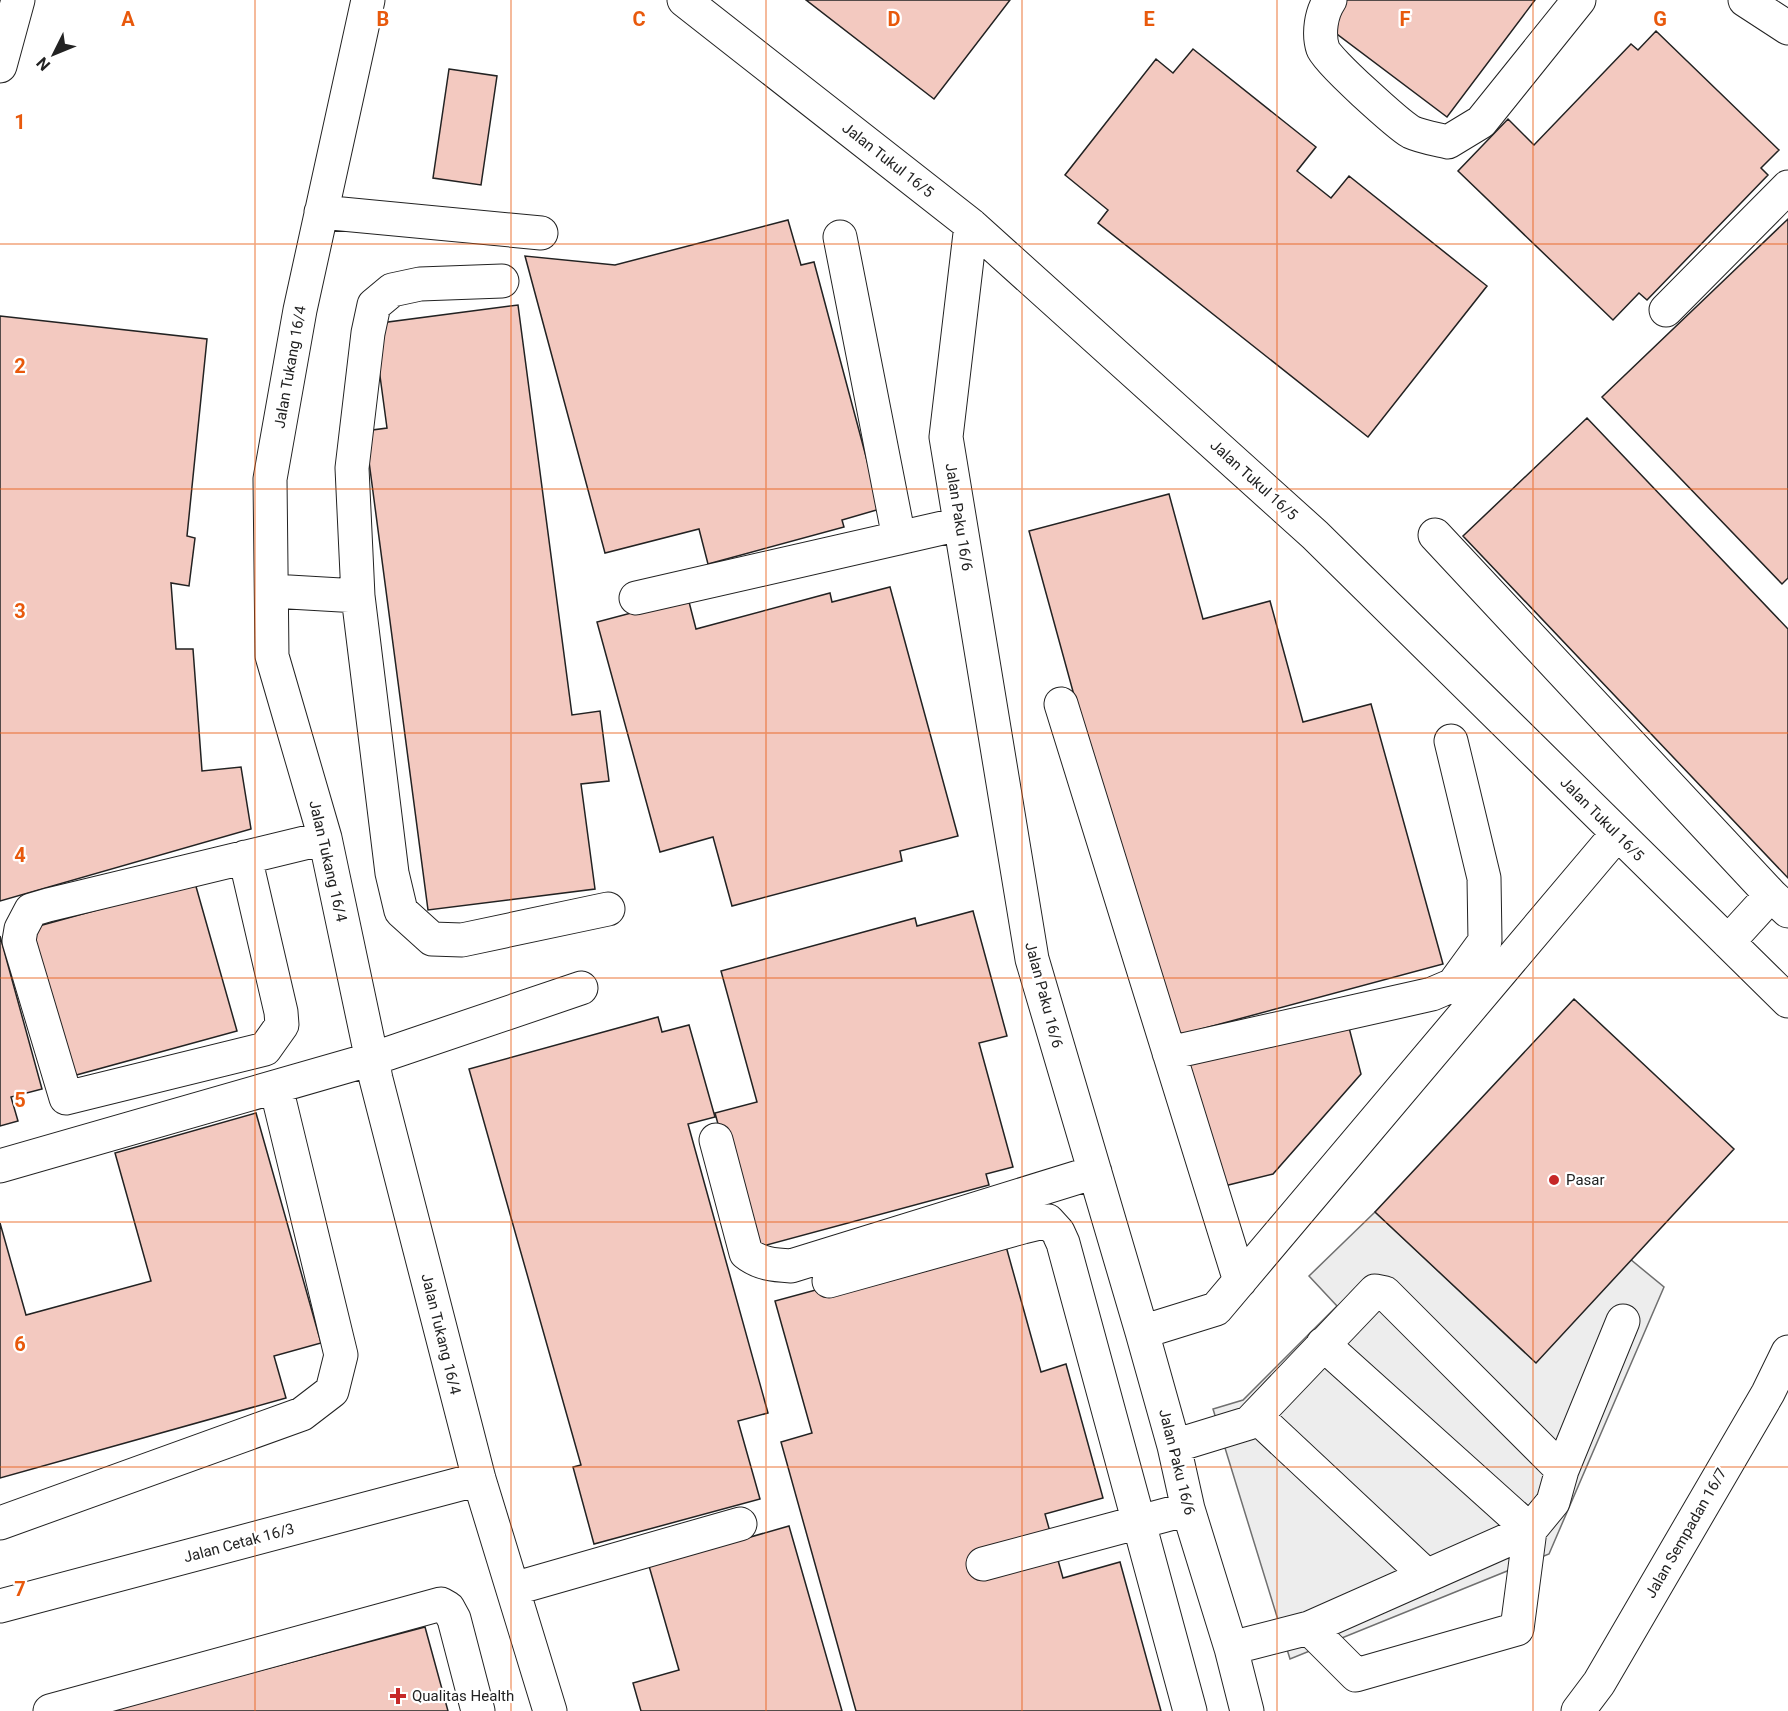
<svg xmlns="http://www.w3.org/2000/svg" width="1788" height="1711" viewBox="0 0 1788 1711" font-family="Roboto,sans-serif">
  <rect width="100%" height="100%" fill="#fff"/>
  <path fill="#ededed" stroke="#6f6f6f" stroke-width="1.5" d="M 1375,1212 L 1536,1362 L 1630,1259 L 1664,1287 L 1549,1554 L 1290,1659 L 1213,1409 L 1243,1400 L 1337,1306 L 1309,1276 Z"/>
  <path fill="#f3c9c0" stroke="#222" stroke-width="1.5" d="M 806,0 L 1010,0 L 934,99 Z
    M 1344,0 L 1535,0 L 1447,117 L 1325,25 Z
    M 1656,31 L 1779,150 L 1761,168 L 1768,175 L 1647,300 L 1639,293 L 1613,320 L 1458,171 L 1508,119 L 1534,145 L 1631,44 L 1638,50 Z
    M 1193,49 L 1316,147 L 1297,171 L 1331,198 L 1349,176 L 1487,286 L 1368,437 L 1098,223 L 1108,210 L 1065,175 L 1156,59 L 1173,73 Z
    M 449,69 L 497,76 L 481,185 L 433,178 Z
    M 1788,219 L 1788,578 L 1782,584 L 1602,397 Z
    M 788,220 L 801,265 L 814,262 L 880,509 L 842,520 L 844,527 L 708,564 L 699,529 L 605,553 L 525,256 L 615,265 Z
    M 518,305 L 572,715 L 600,711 L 609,781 L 581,784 L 595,889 L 428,910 L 365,431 L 387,428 L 373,324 Z
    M 0,316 L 207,339 L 187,536 L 195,538 L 189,586 L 171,583 L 176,649 L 193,649 L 202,771 L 241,767 L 251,829 L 0,901 Z
    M 1587,418 L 1788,629 L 1788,878 L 1463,536 Z
    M 1169,494 L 1203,619 L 1270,601 L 1303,722 L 1371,704 L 1443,964 L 1168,1038 L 1029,531 Z
    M 890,587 L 958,836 L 900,851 L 902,861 L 732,906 L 713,837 L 660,852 L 597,622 L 688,598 L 696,629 L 830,593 L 832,602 Z
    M 195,883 L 237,1031 L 69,1077 L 28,929 Z
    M 973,911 L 1007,1036 L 979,1043 L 1013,1167 L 986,1174 L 989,1185 L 752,1249 L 715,1113 L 757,1102 L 721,971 L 915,918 L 917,926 Z
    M 0,936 L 42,1089 L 11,1097 L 18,1121 L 0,1126 Z
    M 1574,999 L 1734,1149 L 1536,1363 L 1375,1212 Z
    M 1346,1016 L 1361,1074 L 1273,1174 L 1212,1189 L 1178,1060 Z
    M 658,1017 L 662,1032 L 689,1025 L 715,1117 L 688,1124 L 768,1413 L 738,1421 L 760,1499 L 594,1544 L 573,1467 L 581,1465 L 469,1069 Z
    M 256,1113 L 321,1343 L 274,1356 L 286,1398 L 0,1478 L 0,1223 L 26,1315 L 151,1281 L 115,1153 Z
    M 1004,1239 L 1041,1372 L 1066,1364 L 1103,1498 L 1045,1514 L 1063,1578 L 1120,1562 L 1161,1711 L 856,1711 L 781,1442 L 812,1433 L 775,1301 Z
    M 789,1526 L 842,1711 L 641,1711 L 633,1683 L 679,1670 L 649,1566 Z
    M 425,1627 L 448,1711 L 106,1711 Z"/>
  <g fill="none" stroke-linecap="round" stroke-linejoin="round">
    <defs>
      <path id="minor" d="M 368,0 L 300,310 L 270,479 L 272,656 L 325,838 L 376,1079 L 479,1479 L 550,1711
        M 684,0 L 971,225 L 1315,535 L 1788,1001
        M 1330,0 C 1321,13 1318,34 1323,49 C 1326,60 1399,125 1411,132 C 1422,137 1436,139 1448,142 L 1481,122 L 1579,0
        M 1745,0 L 1788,28
        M 0,66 L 18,0
        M 321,212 L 541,233
        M 971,225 L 946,437 L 1032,959 L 1142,1332 L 1174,1446 L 1188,1509 L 1231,1648 L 1247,1711
        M 840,237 L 899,538
        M 1666,310 L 1788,187
        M 1435,535 L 1771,895
        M 272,591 L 358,596 L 352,468 L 368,333 L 374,305 L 392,290 L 420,284 L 502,281
        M 358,596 L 392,873 L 401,911 L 432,939 L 462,940 L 608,909
        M 636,598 L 960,524
        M 1061,704 L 1240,1281
        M 245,857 L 281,1012 L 282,1025 L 265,1049 L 66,1098 L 19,941 L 21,929 L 31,910 L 48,905 L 325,838
        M 1728,942 L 1771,895 L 1788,911
        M 1169,1053 L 1432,994 L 1453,985 L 1485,941 L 1484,878 L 1451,741
        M 716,1140 L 746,1253 C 760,1264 774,1265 791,1266 L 1095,1172
        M 0,1166 L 372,1059 L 581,988
        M 829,1281 L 1023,1227 L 1048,1221 L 1058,1232 L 1063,1243 L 1190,1711
        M 1142,1332 L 1216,1309 L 1617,834
        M 1256,1416 L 1427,1576
        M 1174,1446 L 1249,1423 L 1375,1291 L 1385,1293 L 1562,1470 L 1553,1502 L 1530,1530 L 1309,1628 L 1231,1648
        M 1562,1470 L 1623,1321
        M 0,1523 L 302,1414 L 332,1391 L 341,1355 L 276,1087
        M 983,1564 L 1188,1509
        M 513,1589 L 740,1524
        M 0,1606 L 479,1479
        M 1309,1628 L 1356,1675 L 1517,1629 L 1530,1530 L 1323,1344
        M 50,1711 L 441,1604 L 448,1608 L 454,1619 L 478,1711
        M 1578,1711 L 1599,1683 L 1768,1393 L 1788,1352"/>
    </defs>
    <use href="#minor" stroke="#222" stroke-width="35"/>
    <use href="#minor" stroke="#fff" stroke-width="33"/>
  </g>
  <path fill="none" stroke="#e8590c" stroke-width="1.5" stroke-opacity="0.55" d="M 255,0 L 255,1711M 511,0 L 511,1711M 766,0 L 766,1711M 1022,0 L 1022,1711M 1277,0 L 1277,1711M 1533,0 L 1533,1711M 0,244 L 1788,244M 0,489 L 1788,489M 0,733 L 1788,733M 0,978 L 1788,978M 0,1222 L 1788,1222M 0,1467 L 1788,1467"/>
  <g fill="#c62828" stroke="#fff" stroke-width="2">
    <circle cx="1554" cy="1180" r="6"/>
    <path d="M395 1687h6v6h6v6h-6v6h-6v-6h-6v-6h6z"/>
  </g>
  <g text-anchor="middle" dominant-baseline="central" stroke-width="4.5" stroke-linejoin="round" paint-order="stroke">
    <g font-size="15" fill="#222" stroke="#fff">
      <text transform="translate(888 160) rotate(38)">Jalan Tukul 16/5</text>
      <text transform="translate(290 367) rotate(-80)">Jalan Tukang 16/4</text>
      <text transform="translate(1254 480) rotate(42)">Jalan Tukul 16/5</text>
      <text transform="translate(959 517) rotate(81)">Jalan Paku 16/6</text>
      <text transform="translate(1602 819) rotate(45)">Jalan Tukul 16/5</text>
      <text transform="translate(328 861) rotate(77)">Jalan Tukang 16/4</text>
      <text transform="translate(1044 995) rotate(75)">Jalan Paku 16/6</text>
      <text transform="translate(441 1334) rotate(76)">Jalan Tukang 16/4</text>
      <text transform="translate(1177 1462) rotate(76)">Jalan Paku 16/6</text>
      <text transform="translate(1686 1533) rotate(-60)">Jalan Sempadan 16/7</text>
      <text transform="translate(239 1543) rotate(-15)">Jalan Cetak 16/3</text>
    </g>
    <g font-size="15" fill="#222" stroke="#fff" text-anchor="start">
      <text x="1566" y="1180">Pasar</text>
      <text x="412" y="1696">Qualitas Health</text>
    </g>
  </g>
  <g font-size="20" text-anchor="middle" font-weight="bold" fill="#e8590c" stroke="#fff" stroke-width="4.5" stroke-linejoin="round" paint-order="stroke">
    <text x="128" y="26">A</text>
    <text x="383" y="26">B</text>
    <text x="639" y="26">C</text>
    <text x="894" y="26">D</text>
    <text x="1149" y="26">E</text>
    <text x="1405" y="26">F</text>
    <text x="1660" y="26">G</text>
    <text x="20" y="129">1</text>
    <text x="20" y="373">2</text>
    <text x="20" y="618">3</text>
    <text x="20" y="862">4</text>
    <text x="20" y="1107">5</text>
    <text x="20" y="1351">6</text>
    <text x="20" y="1596">7</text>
  </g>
  <g transform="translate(54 54) rotate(227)" stroke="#ffffff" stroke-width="4.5" paint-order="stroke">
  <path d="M0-4.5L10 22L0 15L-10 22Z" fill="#222222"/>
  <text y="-9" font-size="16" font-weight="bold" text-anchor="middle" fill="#222222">N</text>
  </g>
</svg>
